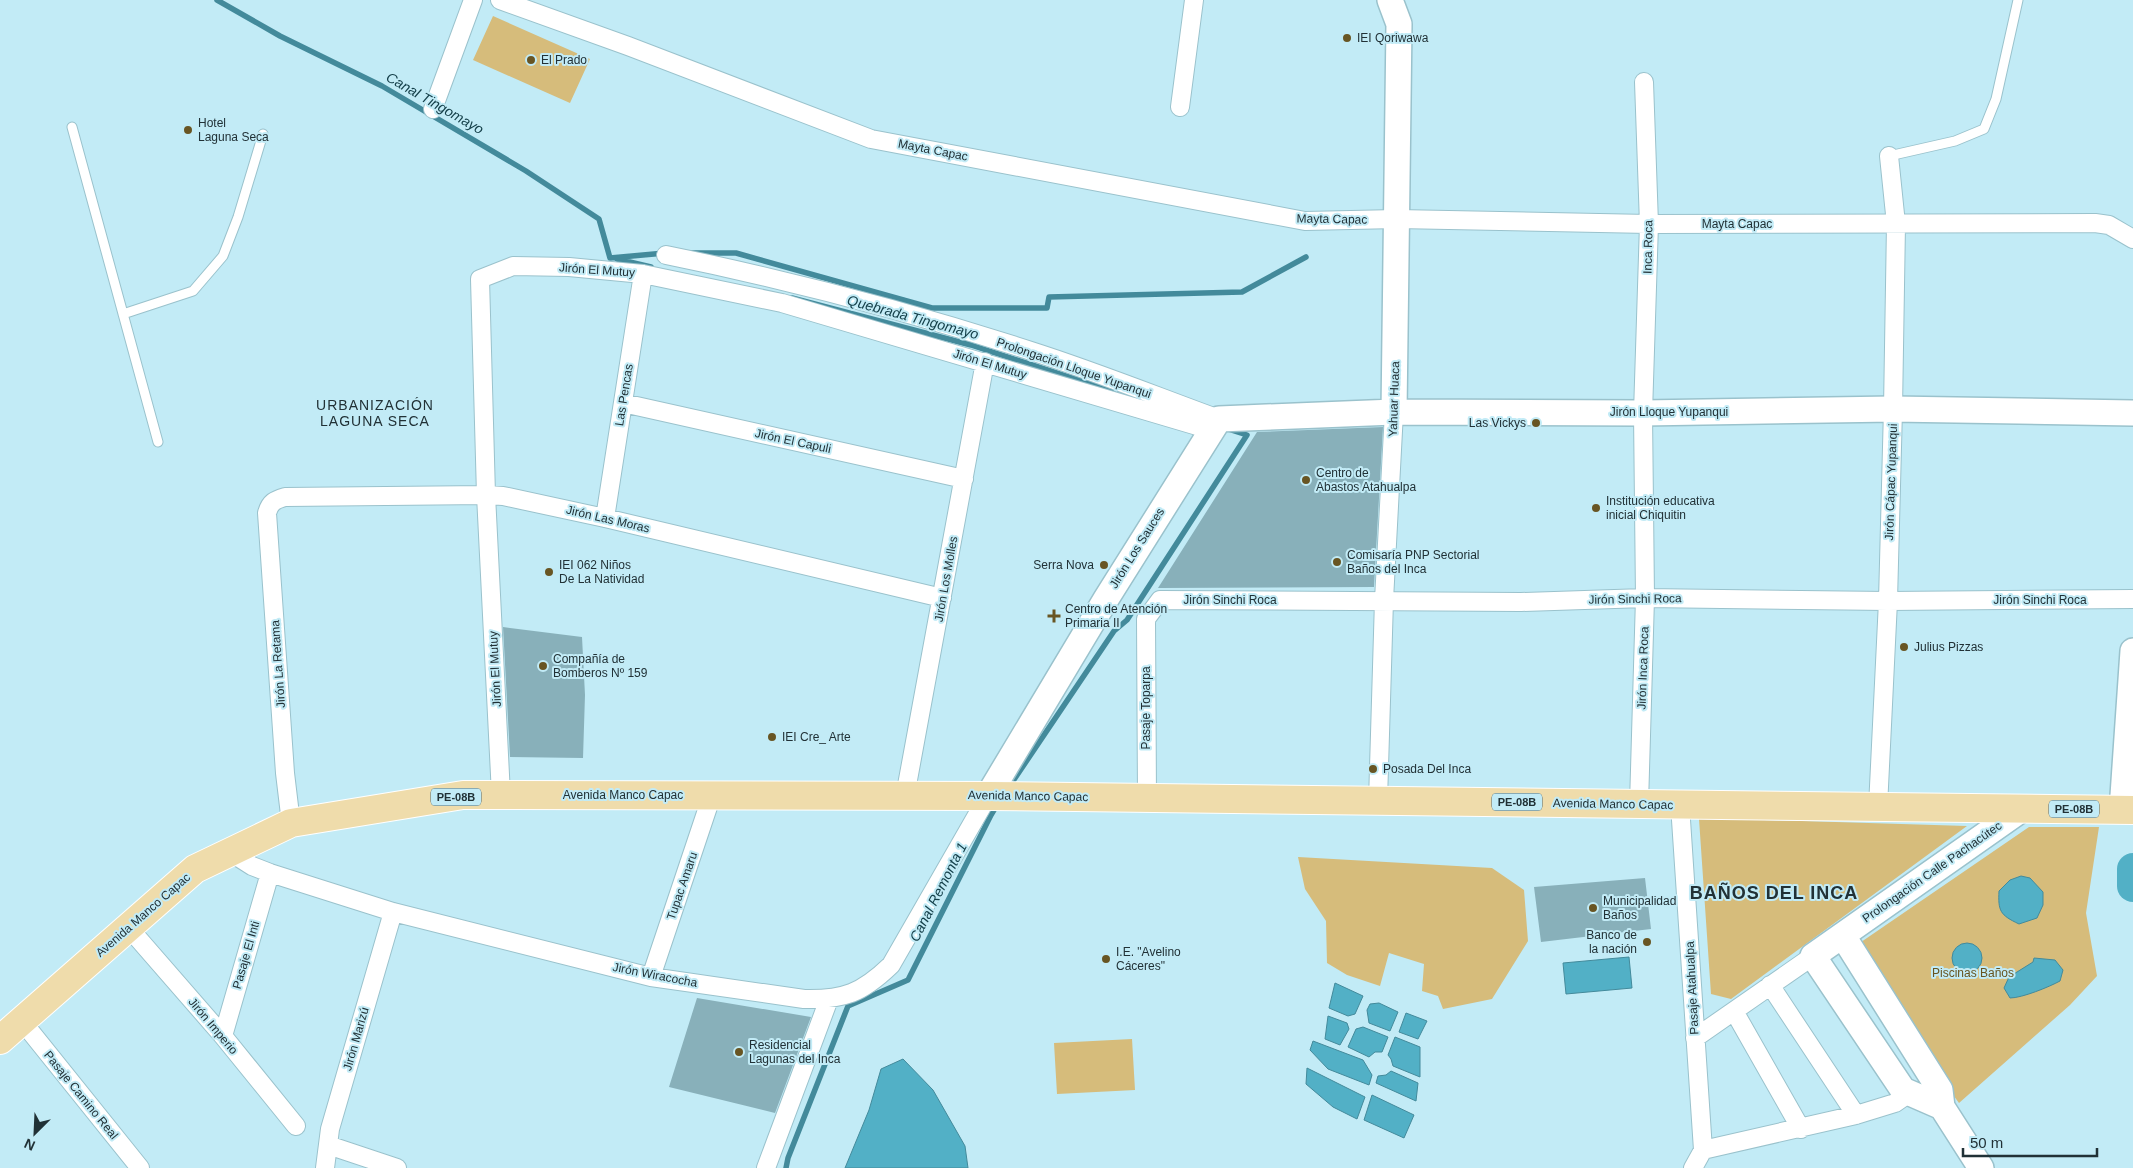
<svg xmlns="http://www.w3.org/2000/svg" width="2133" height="1168" viewBox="0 0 2133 1168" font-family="Helvetica,sans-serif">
  <rect width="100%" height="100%" fill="#c2ebf6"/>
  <path fill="#d6bc7b" d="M 493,16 L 590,59 L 570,103 L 473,60 Z
    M 1699,819 L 1699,818 L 1967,826 L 1731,999 L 1711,994 Z
    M 2029,827 L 2099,827 L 2086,913 L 2097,976 L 2070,1005 L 1959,1103 L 1848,951 Z
    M 1298,857 L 1492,868 L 1524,890 L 1528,941 L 1492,999 L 1443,1009 L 1438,996 L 1422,991 L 1424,964 L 1389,953 L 1380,986 L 1347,975 L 1327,963 L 1326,921 L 1305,889 Z
    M 1132,1039 L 1135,1090 L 1057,1094 L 1054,1043 Z"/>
  <path fill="#52b0c6" stroke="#438a9b" d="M 2021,876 L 2030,878 L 2043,892 L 2043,905 L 2037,918 L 2019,924 C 2000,915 1998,911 1999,891 L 2010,880 Z
    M1952 958a15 15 0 1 1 30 0a15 15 0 1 1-30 0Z
    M 1629,957 L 1632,988 L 1566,994 L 1563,963 Z
    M 2034,958 L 2055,960 L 2063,970 L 2060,981 C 2049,987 2022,998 2010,998 L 2004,988 L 2009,977 L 2033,962 Z
    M 1335,983 L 1363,996 L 1355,1014 L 1348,1016 L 1329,1008 Z
    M 1379,1003 L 1398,1012 L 1390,1031 L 1369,1023 L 1367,1010 L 1370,1004 Z
    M 1406,1013 L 1427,1021 L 1418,1039 L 1399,1032 Z
    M 1328,1016 L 1347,1023 L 1349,1029 L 1340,1045 L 1325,1039 Z
    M 1363,1027 L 1388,1037 L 1382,1052 L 1375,1052 L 1369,1057 L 1348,1047 L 1356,1029 Z
    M 1395,1037 L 1420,1047 L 1420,1077 L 1393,1066 L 1391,1059 L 1388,1055 Z
    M 1313,1041 L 1363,1060 L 1372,1075 L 1369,1085 L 1328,1069 L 1310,1050 Z
    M 903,1059 L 933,1090 L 965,1146 L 968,1168 L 845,1168 L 869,1110 L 881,1069 Z
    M 1307,1068 L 1365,1097 L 1357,1119 L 1333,1107 L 1306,1084 Z
    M 1391,1071 L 1418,1083 L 1416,1101 L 1376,1083 L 1378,1076 L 1386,1075 Z
    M 1372,1095 L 1414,1115 L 1404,1138 L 1364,1120 Z"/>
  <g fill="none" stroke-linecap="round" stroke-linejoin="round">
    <path stroke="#438a9b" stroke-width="5.5" d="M 217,0 L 280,36 L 382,86 L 526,171 L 599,219 L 610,258
      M 692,253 L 736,253 L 932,308 L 1047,308 L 1049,297 L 1242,292 L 1306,257
      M 610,258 L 665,253
      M 617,259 L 651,267
      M 792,298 L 971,345 L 1143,401
      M 1009,787 L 1114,631 L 1127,620 L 1247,435 L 1228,429
      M 786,1168 L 788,1158 L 848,1006 L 908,980 L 991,815 L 998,803"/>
    <path stroke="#52b0c6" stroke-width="32" d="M 2133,869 L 2133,886"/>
  </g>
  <path fill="#88b0ba" d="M 1383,427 L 1374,587 L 1158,588 L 1257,432 Z
    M 503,627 L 582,637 L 585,695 L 583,758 L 510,757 Z
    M 1645,878 L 1651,929 L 1541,942 L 1534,887 Z
    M 697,998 L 811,1017 L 775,1113 L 669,1087 Z"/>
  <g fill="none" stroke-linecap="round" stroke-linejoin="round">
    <defs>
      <path id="lane" d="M 72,127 L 158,442
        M 1889,156 L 1955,141 L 1984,129 L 1996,99 L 2018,0
        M 123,314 L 193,291 L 223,256 L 238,217 L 263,134"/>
      <path id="street" d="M 500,0 L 628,46 L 871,139 L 1305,221 L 1397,219 L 1649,224 L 2095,223 L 2109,225 L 2133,239
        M 1180,107 L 1194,0
        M 433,109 L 473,0
        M 666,255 C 789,280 911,312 1031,351 C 1094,371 1156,396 1219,419
        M 623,403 L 964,479
        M 605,518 L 643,274
        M 501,795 L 486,495 L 480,279 L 513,266 L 569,267 L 643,274 L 782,303 L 1211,430
        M 905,796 L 985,362
        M 1147,798 L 1146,619 L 1160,600 L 1521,602 L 1645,598 L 1888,601 L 2133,599
        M 1378,801 L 1384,600 L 1394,412
        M 1639,804 L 1645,598 L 1643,413 L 1649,224 L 1644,82
        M 1680,805 L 1703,1150 L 1693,1168
        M 1878,807 L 1888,601 L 1893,409 L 1896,224 L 1889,156
        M 291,823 L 285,773 L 267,513 C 270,502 275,500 285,497 L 486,495 L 503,496 L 605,518 L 942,598
        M 230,852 L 252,866 L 270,873 L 393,912 L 651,977 L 804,999 C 844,1000 862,993 891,965 L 988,796
        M 129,928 L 223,1036 L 296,1126
        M 651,977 L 712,795
        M 1770,985 L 1856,1115
        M 1734,1011 L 1801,1129
        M 22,1021 L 140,1168
        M 223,1036 L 270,873
        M 1695,1038 L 1813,956
        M 328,1145 L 397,1168
        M 1703,1150 L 1856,1115 L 1895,1103 L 1908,1094
        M 325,1168 L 330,1129 L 393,912
        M 766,1168 L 829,999"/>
      <path id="secondary" d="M 1390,0 L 1399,24 L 1394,412
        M 988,796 L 1106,599 L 1219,419 L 1394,412 L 1643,413 L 1893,409 L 2133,413
        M 2122,810 L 2133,651
        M 1843,936 L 1940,1090 L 1942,1107 L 1981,1168
        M 1942,1107 L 1903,1090 L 1813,956 L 2022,809"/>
      <path id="primary" d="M 0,1040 L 195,869 L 291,823 L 463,795 L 988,796 L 2133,810"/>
    </defs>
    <use href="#lane" stroke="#9ac2cc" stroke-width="11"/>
    <use href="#street" stroke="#9ac2cc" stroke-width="20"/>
    <use href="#secondary" stroke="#9ac2cc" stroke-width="28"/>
    <use href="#primary" stroke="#fff" stroke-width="30"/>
    <use href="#lane" stroke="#fff" stroke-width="9"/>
    <use href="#street" stroke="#fff" stroke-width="18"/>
    <use href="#secondary" stroke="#fff" stroke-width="25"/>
    <use href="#primary" stroke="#efdcab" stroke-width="28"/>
  </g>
  <g fill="#685523" stroke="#c2ebf6" stroke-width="2">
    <circle cx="1347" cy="38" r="5"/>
    <circle cx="531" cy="60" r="5"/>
    <circle cx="188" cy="130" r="5"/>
    <circle cx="1536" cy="423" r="5"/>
    <circle cx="1306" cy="480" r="5"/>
    <circle cx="1596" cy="508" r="5"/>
    <circle cx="1337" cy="562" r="5"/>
    <circle cx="1104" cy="565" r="5"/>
    <circle cx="549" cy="572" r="5"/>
    <path d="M1051.5 608.5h5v5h5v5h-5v5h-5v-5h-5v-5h5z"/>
    <circle cx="1904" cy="647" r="5"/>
    <circle cx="543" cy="666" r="5"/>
    <circle cx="772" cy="737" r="5"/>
    <circle cx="1373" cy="769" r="5"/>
    <circle cx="1593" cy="908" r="5"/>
    <circle cx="1647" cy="942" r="5"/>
    <circle cx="1106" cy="959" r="5"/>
    <circle cx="739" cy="1052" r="5"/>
  </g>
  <g text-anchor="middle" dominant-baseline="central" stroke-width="4" stroke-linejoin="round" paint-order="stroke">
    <g fill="#c2ebf6" stroke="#516970" stroke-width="1">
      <rect x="431" y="788.5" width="50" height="17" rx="4"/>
      <rect x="1492" y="793.5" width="50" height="17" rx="4"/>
      <rect x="2049" y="800.5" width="50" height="17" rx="4"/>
    </g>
    <g font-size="11" font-weight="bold" fill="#213136">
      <text x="456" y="797">PE-08B</text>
      <text x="1517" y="802">PE-08B</text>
      <text x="2074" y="809">PE-08B</text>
    </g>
    <g font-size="12" fill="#213136" stroke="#c2ebf6" text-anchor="start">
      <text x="1357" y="38">IEI Qoriwawa</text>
      <text x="541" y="60">El Prado</text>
      <text x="198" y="123">Hotel<tspan x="198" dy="14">Laguna Seca</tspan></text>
      <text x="1526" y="423" text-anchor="end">Las Vickys</text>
      <text x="1316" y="473">Centro de<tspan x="1316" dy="14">Abastos Atahualpa</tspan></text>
      <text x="1606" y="501">Institución educativa<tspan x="1606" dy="14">inicial Chiquitin</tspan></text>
      <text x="1347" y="555">Comisaría PNP Sectorial<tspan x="1347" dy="14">Baños del Inca</tspan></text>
      <text x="559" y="565">IEI 062 Niños<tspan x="559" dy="14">De La Natividad</tspan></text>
      <text x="1094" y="565" text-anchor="end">Serra Nova</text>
      <text x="1065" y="609">Centro de Atención<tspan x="1065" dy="14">Primaria II</tspan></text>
      <text x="1914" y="647">Julius Pizzas</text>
      <text x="553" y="659">Compañía de<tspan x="553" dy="14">Bomberos Nº 159</tspan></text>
      <text x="782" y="737">IEI Cre_ Arte</text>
      <text x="1383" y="769">Posada Del Inca</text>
      <text x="1603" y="901">Municipalidad<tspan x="1603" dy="14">Baños</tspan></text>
      <text x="1637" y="935" text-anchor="end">Banco de<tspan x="1637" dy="14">la nación</tspan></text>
      <text x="1116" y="952">I.E. "Avelino<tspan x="1116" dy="14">Cáceres"</tspan></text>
      <text x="749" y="1045">Residencial<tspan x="749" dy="14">Lagunas del Inca</tspan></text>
    </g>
    <g font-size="12" fill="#213136" stroke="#c2ebf6">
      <text transform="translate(933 150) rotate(11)">Mayta Capac</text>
      <text transform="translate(1332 219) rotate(1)">Mayta Capac</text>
      <text x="1737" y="224">Mayta Capac</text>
      <text transform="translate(1648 247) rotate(-89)">Inca Roca</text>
      <text transform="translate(597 270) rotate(4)">Jirón El Mutuy</text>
      <text transform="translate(990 364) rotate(17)">Jirón El Mutuy</text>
      <text transform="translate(1074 368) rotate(19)">Prolongación Lloque Yupanqui</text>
      <text transform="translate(624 395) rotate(-81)">Las Pencas</text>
      <text transform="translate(1394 399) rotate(-88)">Yahuar Huaca</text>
      <text x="1669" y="412">Jirón Lloque Yupanqui</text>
      <text transform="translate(793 441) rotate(12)">Jirón El Capuli</text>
      <text transform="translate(1891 482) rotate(-88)">Jirón Cápac Yupanqui</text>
      <text transform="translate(608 519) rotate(13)">Jirón Las Moras</text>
      <text transform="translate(1137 548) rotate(-58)">Jirón Los Sauces</text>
      <text transform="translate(946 579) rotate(-80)">Jirón Los Molles</text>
      <text transform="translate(1635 599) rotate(-1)">Jirón Sinchi Roca</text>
      <text x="1230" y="600">Jirón Sinchi Roca</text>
      <text x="2040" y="600">Jirón Sinchi Roca</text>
      <text transform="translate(278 664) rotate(-94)">Jirón La Retama</text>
      <text transform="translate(1643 668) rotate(-88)">Jirón Inca Roca</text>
      <text transform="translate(495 669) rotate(-93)">Jirón El Mutuy</text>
      <text transform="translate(1146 708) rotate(-90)">Pasaje Toparpa</text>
      <text x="623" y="795">Avenida Manco Capac</text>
      <text transform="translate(1028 796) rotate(1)">Avenida Manco Capac</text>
      <text transform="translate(1613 804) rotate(1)">Avenida Manco Capac</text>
      <text transform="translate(1932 872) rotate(-35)">Prolongación Calle Pachacútec</text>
      <text transform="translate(682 886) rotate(-71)">Tupac Amaru</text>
      <text transform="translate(143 915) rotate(-41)">Avenida Manco Capac</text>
      <text transform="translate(246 955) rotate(-74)">Pasaje El Inti</text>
      <text transform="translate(655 975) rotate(11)">Jirón Wiracocha</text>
      <text transform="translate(1692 988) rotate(-93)">Pasaje Atahualpa</text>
      <text transform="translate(213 1026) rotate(50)">Jirón Imperio</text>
      <text transform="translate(356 1039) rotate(-74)">Jirón Marizú</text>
      <text transform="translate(81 1095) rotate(51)">Pasaje Camino Real</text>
    </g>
    <g font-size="12" fill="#675420" stroke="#c2ebf6">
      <text x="1973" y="973">Piscinas Baños</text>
    </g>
    <g font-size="14" font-style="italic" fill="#15404a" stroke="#c2ebf6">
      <text transform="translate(435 103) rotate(30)">Canal Tingomayo</text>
      <text transform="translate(913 317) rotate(15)">Quebrada Tingomayo</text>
      <text transform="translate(938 892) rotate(-63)">Canal Remonta 1</text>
    </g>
    <g font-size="14" letter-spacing="1" fill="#213136" stroke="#c2ebf6">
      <text x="375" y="405">URBANIZACIÓN<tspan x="375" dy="16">LAGUNA SECA</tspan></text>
    </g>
    <g font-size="18" font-weight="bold" letter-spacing="1" fill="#213136" stroke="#c2ebf6">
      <text x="1774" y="893">BAÑOS DEL INCA</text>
    </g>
  </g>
  <g transform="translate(35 1133) rotate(204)" stroke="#c2ebf6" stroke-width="4" paint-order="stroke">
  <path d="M0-4L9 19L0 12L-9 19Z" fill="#213136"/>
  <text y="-8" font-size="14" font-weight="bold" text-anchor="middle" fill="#213136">N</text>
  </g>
  <path d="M1963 1148v8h134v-8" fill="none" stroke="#213136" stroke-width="2.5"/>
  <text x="1970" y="1148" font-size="15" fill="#213136" stroke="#c2ebf6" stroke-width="4" paint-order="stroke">50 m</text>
</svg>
